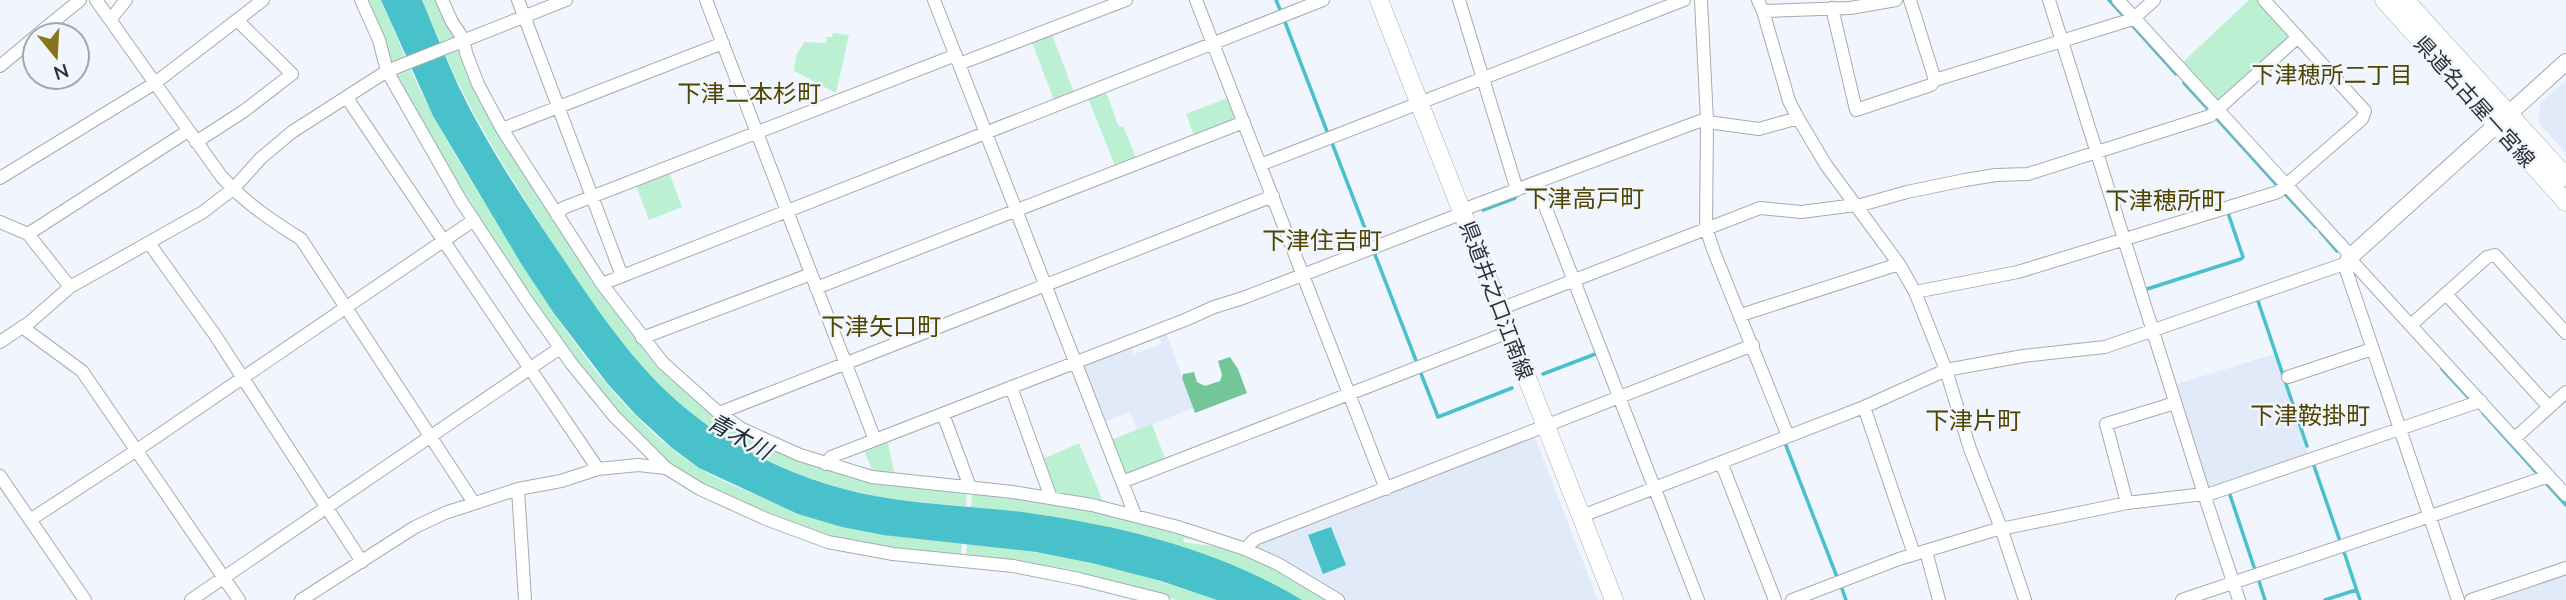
<svg xmlns="http://www.w3.org/2000/svg" width="2566" height="600" viewBox="0 0 2566 600" font-family="Mulish,'Noto Sans JP',sans-serif">
  <rect width="100%" height="100%" fill="#f1f6fe"/>
  <path fill="#e1eaf8" d="M 2566,80 L 2566,153 L 2539,123 L 2540,103 Z
    M 1166,332 L 1193,408 L 1137,430 L 1130,412 L 1103,422 L 1082,367 L 1084,363 L 1131,346 L 1134,354 L 1162,344 L 1159,335 Z
    M 2274,354 L 2309,456 L 2210,489 L 2205,486 L 2174,385 Z
    M 1534,435 L 1598,600 L 1344,600 L 1315,580 L 1256,550 L 1258,542 Z
    M 2566,572 L 2566,600 L 2484,600 Z"/>
  <path fill="#bcf0d2" d="M 364,0 L 381,0 L 406,59 L 390,64 Z
    M 422,0 L 438,0 L 459,37 L 441,44 Z
    M 2249,0 L 2258,0 L 2288,34 L 2287,39 L 2220,100 L 2215,99 L 2182,63 Z
    M 1051,32 L 1075,95 L 1055,103 L 1031,40 Z
    M 833,33 L 849,35 L 836,93 L 794,71 L 796,56 L 804,42 L 826,43 L 826,37 L 832,37 Z
    M 462,45 L 494,122 L 681,387 L 798,459 L 967,491 L 966,506 C 941,504 916,502 892,499 C 810,486 726,449 666,391 C 619,347 583,290 548,236 C 510,176 472,117 444,52 Z
    M 409,66 C 431,117 460,163 489,210 C 542,297 611,413 699,468 C 717,479 737,487 756,495 C 784,507 812,519 841,526 C 881,536 922,539 962,543 L 961,557 L 893,550 L 828,538 L 771,518 L 701,485 L 669,465 L 609,406 L 561,344 L 451,173 L 393,72 Z
    M 1106,92 L 1119,127 L 1123,126 L 1137,160 L 1116,168 L 1088,98 Z
    M 1230,97 L 1239,118 L 1195,138 L 1186,114 Z
    M 668,169 L 682,207 L 649,220 L 635,183 Z
    M 1152,424 L 1166,461 L 1126,476 L 1110,440 Z
    M 887,439 L 895,476 L 873,472 L 863,448 Z
    M 1079,443 L 1104,504 L 1056,495 L 1041,460 Z
    M 972,491 L 1105,511 L 1215,543 L 1184,538 L 1183,542 L 1233,549 L 1276,567 L 1332,600 L 1302,600 L 1247,572 L 1171,544 L 1089,523 L 1037,514 L 971,507 Z
    M 967,544 C 1009,549 1050,553 1091,562 C 1134,572 1175,586 1217,600 L 1176,600 L 1152,592 L 966,558 Z"/>
  <path fill="#72c699" d="M 1230,357 L 1238,369 L 1247,393 L 1195,413 L 1182,378 L 1183,374 L 1194,372 L 1197,382 L 1205,386 L 1220,381 L 1222,375 L 1218,361 Z"/>
  <path fill="#49c1ca" d="M 381,0 L 422,0 C 434,28 445,57 458,85 C 488,148 529,208 568,266 C 604,320 642,375 694,415 C 749,459 823,489 893,499 C 940,506 989,507 1036,514 C 1127,527 1223,552 1302,600 L 1217,600 L 1161,581 L 1092,563 L 1036,552 L 883,535 L 842,527 L 798,514 L 699,468 L 672,448 L 636,415 L 607,383 L 553,312 L 522,265 L 433,116 Z
    M 1331,527 L 1346,565 L 1323,574 L 1308,535 Z"/>
  <g fill="none" stroke-linecap="round" stroke-linejoin="round">
    <path stroke="#49c1ca" stroke-width="3.5" d="M 1276,0 L 1281,12
      M 2109,0 L 2122,14
      M 1285,22 L 1328,134
      M 2132,25 L 2176,74
      M 2184,83 L 2209,110
      M 2218,120 L 2276,184
      M 1332,143 L 1371,244
      M 2285,194 L 2316,227
      M 1483,210 L 1515,198
      M 2228,213 L 2243,257
      M 2320,231 L 2337,251
      M 1376,252 L 1374,252 L 1417,363
      M 2144,290 L 2241,259
      M 2258,301 L 2307,446
      M 2442,369 L 2469,398
      M 1420,371 L 1438,417 L 1512,388
      M 1543,374 L 1598,353
      M 2483,413 L 2536,472
      M 1785,443 L 1837,577
      M 2313,463 L 2340,541
      M 2545,482 L 2566,505
      M 2229,492 L 2255,570
      M 2343,549 L 2360,600
      M 2258,578 L 2265,600
      M 1841,586 L 1846,600
      M 2325,600 L 2356,590"/>
    <defs>
      <path id="minor" d="M 96,0 L 221,176 C 244,202 272,221 301,239 L 474,503
        M 361,0 L 379,40 L 387,71 L 461,201 L 527,301 L 571,363 L 614,416 L 666,468 L 700,489 L 766,519 L 828,542 L 893,554 L 1013,566 L 1079,579 L 1163,600
        M 442,0 L 452,22 L 464,40 L 466,53 L 478,84 L 502,129 L 602,284 L 663,363 L 719,413 L 742,429 L 800,455 L 872,477 L 1013,492 L 1092,505 L 1178,527 L 1245,549 L 1278,564 L 1338,600
        M 518,0 L 622,276
        M 706,0 L 875,440
        M 934,0 L 1135,515
        M 1196,0 L 1386,489
        M 1459,0 L 1517,190
        M 1701,0 L 1707,121 L 1706,228 L 1714,252 L 1788,436
        M 1758,0 L 1763,11 L 1789,101 L 1798,118 L 1826,165 L 1899,264 L 1915,292 L 1946,370 L 1970,449 L 2001,528 L 2025,600
        M 2049,0 L 2204,494 L 2239,600
        M 2118,0 L 2351,256
        M 1832,8 L 1856,110 L 1931,85 L 1935,80 L 1910,0
        M 1763,11 L 1850,8 L 1896,0
        M 110,20 L 126,0
        M 37,35 L 80,0
        M 959,64 L 1126,0
        M 0,66 L 35,37
        M 1935,80 L 2133,19 L 2154,0
        M 347,98 L 598,469
        M 502,129 L 723,43
        M 196,142 L 244,111 L 292,74 L 237,20
        M 1260,165 L 1684,0
        M 0,178 L 155,83 L 263,0
        M 1536,183 L 1698,600
        M 1857,206 L 1907,192 L 1965,180 L 1996,175 L 2028,174 L 2210,116 L 2298,37
        M 1462,210 L 1700,121 L 1759,129 L 1798,118
        M 557,215 L 563,208 L 956,55
        M 0,222 L 28,234 L 70,287
        M 28,234 L 188,131
        M 149,243 L 215,335 L 362,562
        M 2344,264 L 2458,600
        M 602,284 L 1323,0
        M 816,288 L 1244,122
        M 1915,292 L 2018,272 L 2278,192 L 2362,119 L 2365,111 L 2264,0
        M 2446,294 L 2549,407
        M 1500,309 L 1760,208 L 1801,212 L 1856,205
        M 1741,315 L 1899,264
        M 2411,325 L 2487,257 L 2495,255 L 2566,333
        M 22,327 L 82,371 L 239,600
        M 642,338 L 811,274
        M 0,342 L 30,322 L 70,287 L 203,212 L 233,189 L 261,158 L 292,132 L 387,71 L 566,0
        M 2288,377 L 2372,349
        M 1011,387 L 1051,498
        M 1864,407 L 1914,554
        M 719,413 L 1273,196
        M 943,414 L 970,487
        M 2515,438 L 2566,392
        M 1721,462 L 1775,600
        M 826,464 L 831,457 L 1185,320 L 1214,307 L 1243,298 L 1463,213
        M 0,476 L 85,600
        M 1122,482 L 1509,332
        M 518,489 L 525,600
        M 2204,496 L 2481,401
        M 2127,503 L 2106,424 L 2175,403
        M 1582,516 L 1864,407 L 1946,370 L 2023,356 L 2105,347 L 2344,264 L 2349,258 L 2566,495
        M 30,520 L 137,450 L 474,220
        M 2001,529 L 2127,503 L 2204,494
        M 1245,549 L 1255,539 L 1753,345
        M 1926,551 L 1939,600
        M 191,600 L 560,348
        M 301,600 L 415,527 L 445,513 L 518,489 L 561,481 L 598,469 L 638,465 L 666,468
        M 1792,600 L 1899,559 L 2001,528
        M 2182,600 L 2549,476
        M 2471,600 L 2566,568"/>
      <path id="tertiary" d="M 2349,258 L 2566,62"/>
      <path id="secondary" d="M 1379,0 L 1614,600
        M 2384,0 L 2566,202
        M 2405,0 L 2566,177"/>
    </defs>
    <use href="#minor" stroke="#a6abb2" stroke-width="14"/>
    <use href="#tertiary" stroke="#a6abb2" stroke-width="18"/>
    <use href="#secondary" stroke="#a6abb2" stroke-width="19"/>
    <use href="#minor" stroke="#fff" stroke-width="12"/>
    <use href="#tertiary" stroke="#fff" stroke-width="16"/>
    <use href="#secondary" stroke="#fff" stroke-width="18"/>
  </g>
  <g text-anchor="middle" dominant-baseline="central" stroke-width="5" stroke-linejoin="round" paint-order="stroke">
    <g font-size="21" fill="#2f3134" stroke="#f1f6fe">
      <text transform="translate(2475 101) rotate(48)">県道名古屋一宮線</text>
      <text transform="translate(1497 300) rotate(69)">県道井之口江南線</text>
    </g>
    <g font-size="23" fill="#514501" stroke="#f1f6fe">
      <text x="2332" y="74">下津穂所二丁目</text>
    </g>
    <g font-size="23" font-style="italic" fill="#1b3032" stroke="#f1f6fe">
      <text transform="translate(740 436) rotate(29)">青木川</text>
    </g>
    <g font-size="24" fill="#514501" stroke="#f1f6fe">
      <text x="749" y="93">下津二本杉町</text>
      <text x="1584" y="198">下津高戸町</text>
      <text x="2165" y="200">下津穂所町</text>
      <text x="1322" y="240">下津住吉町</text>
      <text x="881" y="326">下津矢口町</text>
      <text x="2310" y="415">下津鞍掛町</text>
      <text x="1973" y="420">下津片町</text>
    </g>
  </g>
  <g transform="translate(56 56) rotate(162)"><circle r="33" fill="#f1f6fe" stroke="#a3a7ad" stroke-width="2"/>
  <path d="M0-5L12 26L0 18L-12 26Z" fill="#877619"/>
  <text y="-10" font-size="19" font-weight="bold" text-anchor="middle" fill="#2f3134">N</text>
  </g>
</svg>
